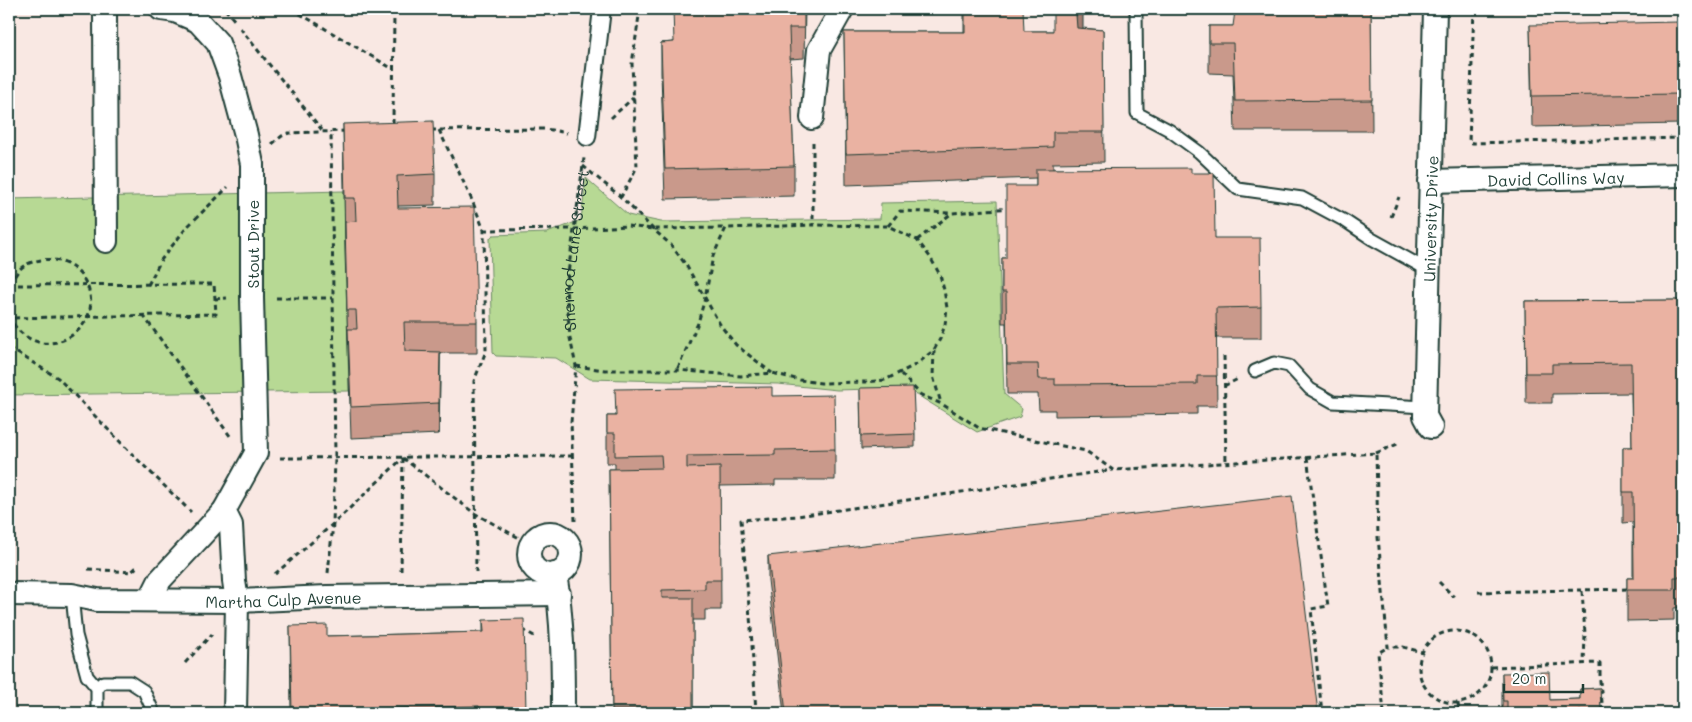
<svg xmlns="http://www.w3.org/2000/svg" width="1692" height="722" viewBox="0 0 1692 722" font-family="Mali,sans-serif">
  <rect width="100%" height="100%" fill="#fff"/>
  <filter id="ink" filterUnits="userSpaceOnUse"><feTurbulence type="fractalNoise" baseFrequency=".02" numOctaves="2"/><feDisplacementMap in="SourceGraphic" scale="10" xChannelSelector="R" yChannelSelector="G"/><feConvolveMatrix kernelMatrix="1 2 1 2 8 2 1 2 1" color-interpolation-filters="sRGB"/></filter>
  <g filter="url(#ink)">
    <path fill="#f9e8e3" d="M 9,9 L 1683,9 L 1683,713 L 9,713 Z"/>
    <path fill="#b7d994" stroke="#6b8b64" d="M 586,178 L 628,215 L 661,222 L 880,219 L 881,203 L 997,201 L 1004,394 L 1022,409 L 1020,417 L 977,432 L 906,388 L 837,390 L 778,384 L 590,379 L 556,358 L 496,356 L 493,353 L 490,238 L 493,235 L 547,233 L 581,220 Z
      M 344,191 L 349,391 L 9,395 L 9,199 Z"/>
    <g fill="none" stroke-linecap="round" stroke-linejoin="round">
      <defs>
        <path id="service" d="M 1136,9 L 1137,113 L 1169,130 L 1199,152 L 1238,189 L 1302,198 L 1345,221 L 1372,239 L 1428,270
          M 1255,371 L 1274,363 L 1289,366 L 1310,389 L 1333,402 L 1425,407
          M 72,595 L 76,635 L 87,676 L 97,688
          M 97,713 L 97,688 L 103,682 L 130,682 L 144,691 L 154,713"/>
        <path id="pedestrian" d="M 587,137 L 602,9"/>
        <g id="minor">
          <path d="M 105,9 L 106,241"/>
          <path d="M 812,118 L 819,50 L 842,9"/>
          <path id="s2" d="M 1430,181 L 1683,175"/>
          <path id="s3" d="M 1431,427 L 1425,416 L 1435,9"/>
          <path d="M 224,511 L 231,525 L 234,581 L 237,601 L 235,713"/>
          <circle cx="550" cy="554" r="21"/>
          <path d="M 555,574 C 563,620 563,667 563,713"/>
          <path id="s4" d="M 9,594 L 72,595 L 97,600 L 237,601 L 327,597 L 559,594"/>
          <path d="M 150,600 L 160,580 L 224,511 L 256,453 L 252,298 L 252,164 L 246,135 L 230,76 L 218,43 L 198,21 L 175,11 L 161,9"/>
        </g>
      </defs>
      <use href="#service" stroke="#1f3d34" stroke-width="15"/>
      <use href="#pedestrian" stroke="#1f3d34" stroke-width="20"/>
      <use href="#minor" stroke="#1f3d34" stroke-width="26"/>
      <g stroke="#1f3d34" stroke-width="3" stroke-dasharray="5 4" stroke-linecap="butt">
        <path d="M 225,9 L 235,21"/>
        <path d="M 292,9 L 393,69"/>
        <path d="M 640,9 L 632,64 L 637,167 L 621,197 L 653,229 L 671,245 L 686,265 L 705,298 L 698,323 L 677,370"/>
        <path d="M 1474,9 L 1469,142 L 1473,143 L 1683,138"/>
        <path d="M 240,28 L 322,130"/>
        <path d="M 611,118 L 634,97"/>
        <path d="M 393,124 L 394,9"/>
        <path d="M 431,130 L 546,129 L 567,133"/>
        <path d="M 439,130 L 471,198 L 484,230 L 486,351 L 474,381 L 476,572"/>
        <path d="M 813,142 L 813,225"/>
        <path d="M 272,144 L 282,136 L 289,133 L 347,131"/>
        <path d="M 583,166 L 621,197"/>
        <path d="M 1391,217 L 1399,197"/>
        <path d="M 888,226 L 900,211 L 952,213"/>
        <path d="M 484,230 L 574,229 L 627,226 L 653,229 L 725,228"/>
        <path d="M 917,240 L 952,213 L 1010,208"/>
        <path d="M 9,285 L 214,284 L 216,314 L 9,318"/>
        <path d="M 148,285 L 161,260 L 187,227 L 228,187"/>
        <path d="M 276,298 L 333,298"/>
        <path d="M 215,299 L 227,298"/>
        <path d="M 143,315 L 230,436"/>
        <path d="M 9,316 C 15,330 28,341 43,343 C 55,344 66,340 75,333 C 109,306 83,254 41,260 C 34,261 25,264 20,269 C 16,273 13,280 9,285"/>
        <path d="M 9,348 L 58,378 L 133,455 L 191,512"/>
        <path d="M 934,351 L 933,376 L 941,403"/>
        <path d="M 1224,356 L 1226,463"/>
        <path d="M 576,366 L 605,370 L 677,370 L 741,376 L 772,373 L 800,380 L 821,383 L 866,382 L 885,380 L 917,364 L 934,350 L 940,339 L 945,325 L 947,308 L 944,290 L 940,275 L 930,257 L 917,240 L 888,226 L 813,225 L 726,228 L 713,256 L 705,298 L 721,326 L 736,345 L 772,373"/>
        <path d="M 901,374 L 921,395 L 942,404 L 979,428 L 1086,451 L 1113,470 L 1376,453 L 1378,537 L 1388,647 L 1403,647 L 1422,652"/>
        <path d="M 1224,386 L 1240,378"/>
        <path d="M 1376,453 L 1400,443"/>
        <path d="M 1307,457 L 1328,606 L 1311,609 L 1322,713"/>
        <path d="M 280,458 L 573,456"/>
        <path d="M 403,458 L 474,513 L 521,539 L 520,569"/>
        <path id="s1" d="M 575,521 L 571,422 L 576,366 L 570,338 L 566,288 L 584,158"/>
        <path d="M 88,569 L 131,572 L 138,566"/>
        <path d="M 401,571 L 403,458"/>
        <path d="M 328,573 L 333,524 L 335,458 L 331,131"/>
        <path d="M 275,574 L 333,524 L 403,458"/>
        <path d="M 1439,582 L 1454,597"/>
        <path d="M 1582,591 L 1585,634 L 1584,664"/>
        <path d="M 1478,592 L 1630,589"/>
        <path d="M 522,629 L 536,637"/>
        <circle cx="1455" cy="667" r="36"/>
        <path d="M 185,663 L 212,634"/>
        <path d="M 1491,667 L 1600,663 L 1600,681 L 1603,713"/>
        <path d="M 1458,703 L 1459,713"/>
        <path d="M 193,713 L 212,709"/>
        <path d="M 756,713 L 751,628 L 741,520 L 798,516 L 1112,470"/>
        <path d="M 1384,713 L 1378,653 L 1388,647"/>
      </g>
      <use href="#service" stroke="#fff" stroke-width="11"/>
      <use href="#pedestrian" stroke="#fff" stroke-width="16"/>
      <use href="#minor" stroke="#fff" stroke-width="22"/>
    </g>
    <path fill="#c9998b" stroke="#1f3d34" d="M 805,9 L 804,58 L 790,59 L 794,166 L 794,196 L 665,199 L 661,73 L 661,43 L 673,42 Z
      M 964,9 L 1024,31 L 1053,31 L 1083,28 L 1103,30 L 1104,162 L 1053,163 L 1053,169 L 1191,173 L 1215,238 L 1261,307 L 1261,338 L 1216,338 L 1217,406 L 1197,406 L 1197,414 L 1055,416 L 1055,410 L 1039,410 L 1038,394 L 1007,394 L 1006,323 L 1002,323 L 1002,258 L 1006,258 L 1036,186 L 1036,178 L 846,185 L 844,32 L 964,32 Z
      M 1327,11 L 1371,11 L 1372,131 L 1235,131 L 1233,74 L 1209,73 L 1209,26 L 1233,26 Z
      M 1530,25 L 1680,94 L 1680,124 L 1532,127 Z
      M 343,124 L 435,174 L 435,205 L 398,206 L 398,208 L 477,322 L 477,353 L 440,353 L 439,434 L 351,438 L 345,252 Z
      M 1683,300 L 1683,607 L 1674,608 L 1674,620 L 1627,621 L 1627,578 L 1633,578 L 1633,522 L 1623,523 L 1623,447 L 1632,447 L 1631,393 L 1552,394 L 1552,403 L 1526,403 L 1525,301 Z
      M 860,388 L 915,434 L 915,447 L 861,449 Z
      M 772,396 L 835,449 L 835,480 L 775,480 L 775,485 L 720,486 L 721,610 L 705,610 L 705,620 L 693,620 L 693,713 L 612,713 L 609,469 L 615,469 L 615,463 L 607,463 L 607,416 L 615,416 Z
      M 768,556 L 1318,713 L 784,713 L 768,580 Z
      M 483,620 L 526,713 L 291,713 L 290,626 L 327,636 L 483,632 Z
      M 1502,673 L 1550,700 L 1580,699 L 1580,689 L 1600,688 L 1601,713 L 1502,713 Z"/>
    <path fill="#a47d71" stroke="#1f3d34" d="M 1083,14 L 1083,44 L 1076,46 L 1076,15 Z
      M 440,352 L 440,382 L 439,434 L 439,403 Z"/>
    <path fill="#eab2a2" stroke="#1f3d34" d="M 673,9 L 804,9 L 804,28 L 789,28 L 794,166 L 665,169 L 661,43 L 674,42 Z
      M 965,9 L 1023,9 L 1024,31 L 1053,31 L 1053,9 L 1083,9 L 1083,14 L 1076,15 L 1077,28 L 1103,30 L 1104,132 L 1053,132 L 1053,147 L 846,154 L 844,32 L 965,32 Z
      M 1274,9 L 1327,9 L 1327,11 L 1371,11 L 1372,100 L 1235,101 L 1233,43 L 1209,43 L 1209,26 L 1233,26 L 1235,11 Z
      M 1679,22 L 1680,94 L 1532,96 L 1530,25 Z
      M 433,121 L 435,174 L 397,176 L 398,208 L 474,207 L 477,322 L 404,322 L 405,351 L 440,352 L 439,403 L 351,407 L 348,329 L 357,329 L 356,310 L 347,310 L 345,222 L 356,221 L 355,198 L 345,198 L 343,124 Z
      M 1191,168 L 1191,173 L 1214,173 L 1215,238 L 1260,238 L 1261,307 L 1216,308 L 1217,376 L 1197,376 L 1197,384 L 1055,385 L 1055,379 L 1039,379 L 1038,364 L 1007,364 L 1006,292 L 1002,292 L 1002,258 L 1006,258 L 1006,186 L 1036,186 L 1036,169 Z
      M 1683,300 L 1683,577 L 1674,577 L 1674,590 L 1627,590 L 1627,578 L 1634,578 L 1633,492 L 1623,492 L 1623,447 L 1632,447 L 1631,363 L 1552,364 L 1552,373 L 1526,373 L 1525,301 Z
      M 772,387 L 772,396 L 834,395 L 835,449 L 775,450 L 775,455 L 687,456 L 687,468 L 720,467 L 721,580 L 705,580 L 705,589 L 662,590 L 662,598 L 693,598 L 693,709 L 612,709 L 609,469 L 662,468 L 661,455 L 615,456 L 615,433 L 607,433 L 607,416 L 616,416 L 615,389 Z
      M 913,387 L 915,434 L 861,436 L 860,388 Z
      M 1292,496 L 1318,713 L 786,713 L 768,556 Z
      M 524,619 L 526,713 L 480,713 L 479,706 L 341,709 L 341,713 L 292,713 L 290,626 L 327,625 L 327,636 L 484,632 L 483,620 Z
      M 1549,672 L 1550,700 L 1580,699 L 1580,689 L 1600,688 L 1601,710 L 1579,711 L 1579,713 L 1507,713 L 1507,701 L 1503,701 L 1502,673 Z"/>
  </g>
  <g text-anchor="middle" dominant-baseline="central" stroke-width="4" stroke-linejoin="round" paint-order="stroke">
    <g font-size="16" fill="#1f3d34" stroke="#fff">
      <text stroke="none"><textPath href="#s2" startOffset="126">David Collins Way</textPath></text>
      <text stroke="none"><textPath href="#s3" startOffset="210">University Drive</textPath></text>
      <text transform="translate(252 244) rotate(-90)">Stout Drive</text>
      <text stroke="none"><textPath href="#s1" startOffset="272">Sherrod Lane Street</textPath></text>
      <text stroke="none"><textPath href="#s4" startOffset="275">Martha Culp Avenue</textPath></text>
    </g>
  </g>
  <rect width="1692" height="722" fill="none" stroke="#fff" stroke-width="30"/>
  <rect x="15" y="15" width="1662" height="692" fill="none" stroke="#1f3d34" stroke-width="2" filter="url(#ink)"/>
  <path d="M1504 684v8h79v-8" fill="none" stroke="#1f3d34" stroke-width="2.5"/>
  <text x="1512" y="684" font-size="15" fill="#1f3d34" stroke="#ffffff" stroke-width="4" paint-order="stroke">20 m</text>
</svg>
